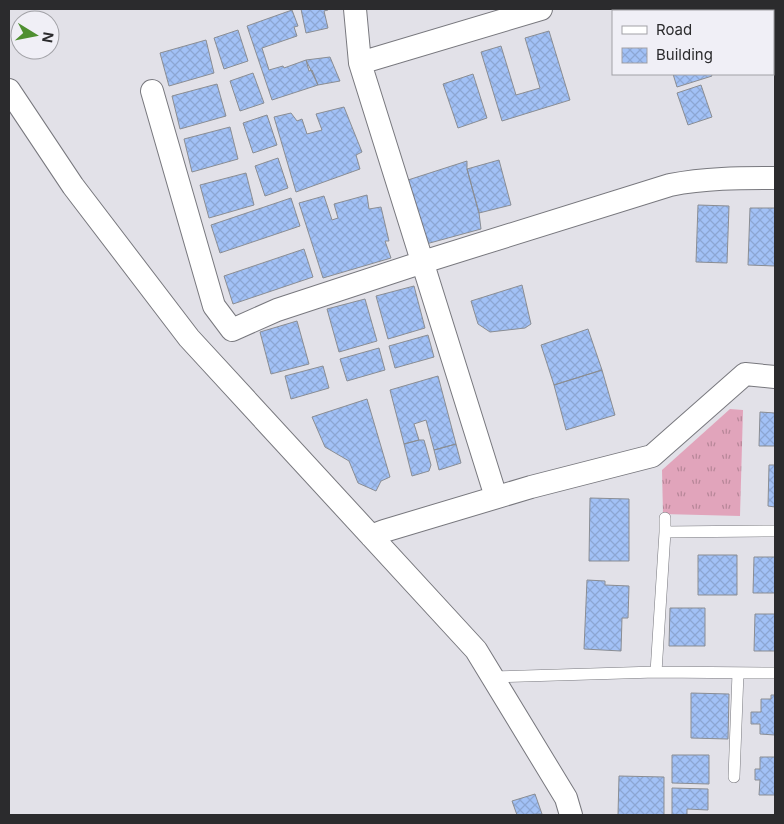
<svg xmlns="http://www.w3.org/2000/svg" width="784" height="824" viewBox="0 0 784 824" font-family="Inter,sans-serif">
  <defs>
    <pattern id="grass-tufts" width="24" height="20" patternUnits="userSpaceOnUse" patternTransform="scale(1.25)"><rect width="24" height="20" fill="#e1a4bb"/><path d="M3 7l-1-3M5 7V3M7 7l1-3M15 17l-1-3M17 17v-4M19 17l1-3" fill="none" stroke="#b78698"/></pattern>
    <pattern id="building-cross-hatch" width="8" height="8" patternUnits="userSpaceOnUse" patternTransform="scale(1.25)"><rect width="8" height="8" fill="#a2c1f6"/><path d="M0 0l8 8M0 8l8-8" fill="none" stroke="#8ca6d3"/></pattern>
  </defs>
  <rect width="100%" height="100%" fill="#e2e1e8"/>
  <path fill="url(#grass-tufts)" d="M 730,409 L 743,410 L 740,516 L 663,514 L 662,470 Z"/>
  <path fill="url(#building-cross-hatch)" stroke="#8a8d93" d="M 301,9 L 328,9 L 328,10 L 324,11 L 328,28 L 306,33 Z
    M 656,9 L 690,9 L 691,11 L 656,11 Z
    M 708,9 L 727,9 L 728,11 L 709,11 Z
    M 292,10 L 298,26 L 294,27 L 297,36 L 262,48 L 269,70 L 283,66 L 284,68 L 306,60 L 309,71 L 312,70 L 318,85 L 272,100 L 247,26 Z
    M 238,30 L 248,61 L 224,69 L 214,38 Z
    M 549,31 L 570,100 L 502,121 L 481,52 L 501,46 L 516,95 L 540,88 L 525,38 Z
    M 206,40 L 214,73 L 169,86 L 160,53 Z
    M 330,57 L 340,81 L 318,85 L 306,60 Z
    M 253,73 L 264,103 L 240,111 L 230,81 Z
    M 473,74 L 487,118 L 458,128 L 443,84 Z
    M 673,74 L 711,74 L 712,76 L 677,87 Z
    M 217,84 L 226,116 L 180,129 L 172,96 Z
    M 701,85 L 712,117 L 688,125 L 677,93 Z
    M 344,107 L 362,152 L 356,155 L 360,169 L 296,192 L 274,117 L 291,113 L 297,121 L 302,119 L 307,134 L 322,130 L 316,114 Z
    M 267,115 L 277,145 L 253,153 L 243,123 Z
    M 230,127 L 238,159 L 192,172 L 184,139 Z
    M 278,158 L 288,188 L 265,196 L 255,166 Z
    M 499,160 L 511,205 L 479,213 L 467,169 Z
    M 467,161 L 467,169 L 479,213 L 481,229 L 426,244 L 408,180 Z
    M 246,173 L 254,205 L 209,218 L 200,185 Z
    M 367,195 L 369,209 L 381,207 L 389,241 L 385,241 L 391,258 L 323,278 L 299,203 L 324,196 L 332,220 L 338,218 L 334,204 Z
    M 291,198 L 300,226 L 220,253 L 211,225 Z
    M 698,205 L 729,206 L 727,263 L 696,262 Z
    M 750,208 L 775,208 L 775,266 L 748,265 Z
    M 304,249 L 313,277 L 233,304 L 224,276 Z
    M 522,285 L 531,324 L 525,328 L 490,332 L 478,324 L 471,301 Z
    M 414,286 L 425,328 L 388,339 L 376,296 Z
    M 365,299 L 377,341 L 339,352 L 327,309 Z
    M 297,321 L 309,364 L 271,374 L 260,332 Z
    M 588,329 L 602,370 L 554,385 L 541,345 Z
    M 428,335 L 434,357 L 395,368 L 389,346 Z
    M 379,348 L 385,370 L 347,381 L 340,359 Z
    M 323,366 L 329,388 L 291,399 L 285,376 Z
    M 602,370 L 615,415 L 566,430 L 554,385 Z
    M 438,376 L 456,444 L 434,450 L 426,420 L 414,424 L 419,440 L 404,444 L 390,390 Z
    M 367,399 L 390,477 L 381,481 L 376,491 L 358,483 L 349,461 L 325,447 L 312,417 Z
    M 760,412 L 775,413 L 775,446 L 759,446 Z
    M 419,440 L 424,440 L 431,465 L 429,471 L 412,476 L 404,444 Z
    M 456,444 L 461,463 L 439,470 L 434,450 Z
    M 769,465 L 775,465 L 775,507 L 768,506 Z
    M 590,498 L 629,499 L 629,561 L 589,561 Z
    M 698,555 L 737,555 L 737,595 L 698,595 Z
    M 754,557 L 775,557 L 775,593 L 753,593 Z
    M 587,580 L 605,581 L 605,585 L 629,586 L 628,618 L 622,618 L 621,651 L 584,649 Z
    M 670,608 L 705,608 L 705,646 L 669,646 Z
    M 755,614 L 775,614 L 775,651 L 754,651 Z
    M 691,693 L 729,694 L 728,739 L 691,738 Z
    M 771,695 L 775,695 L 775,735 L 760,734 L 760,724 L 751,724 L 751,712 L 761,712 L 761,699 L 771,699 Z
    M 672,755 L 709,755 L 709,784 L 672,783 Z
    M 760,757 L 775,757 L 775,795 L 759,795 L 760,780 L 755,780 L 755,769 L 760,769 Z
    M 619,776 L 664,777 L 664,815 L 618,815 Z
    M 672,788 L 708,789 L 708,810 L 687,809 L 687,815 L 672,815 Z
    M 535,794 L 542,814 L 517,815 L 512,801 Z"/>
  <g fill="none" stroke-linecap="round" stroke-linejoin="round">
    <defs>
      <path id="service" d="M 665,518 L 665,532
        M 656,672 L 665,532 L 775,531
        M 492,677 L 656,672 L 775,673
        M 734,777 L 738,673"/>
      <path id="minor" d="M 355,9 L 360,63
        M 9,90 L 73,186 L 189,338 L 476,650 L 566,798 L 571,815
        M 152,91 L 214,306 L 232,330 L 277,310 L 423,262 L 670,185 C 705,178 739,178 775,178
        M 496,497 L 360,63 L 541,9
        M 371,536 L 384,531 L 531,487 L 652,456 L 745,374 L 775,377"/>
    </defs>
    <use href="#service" stroke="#78787e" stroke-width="12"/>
    <use href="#minor" stroke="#78787e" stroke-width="24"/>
    <use href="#service" stroke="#fff" stroke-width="11"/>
    <use href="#minor" stroke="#fff" stroke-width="22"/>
  </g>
  <rect width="784" height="824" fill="none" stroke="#2b2b2d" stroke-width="20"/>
  <rect x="612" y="10" width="162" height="65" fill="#f0eff6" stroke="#a1a1a6"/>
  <rect x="622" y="26" width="25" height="8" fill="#ffffff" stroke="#a1a1a6"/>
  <text x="656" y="35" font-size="15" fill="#2b2b2d">Road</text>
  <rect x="622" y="48" width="25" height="15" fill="url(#building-cross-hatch)" stroke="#a1a1a6"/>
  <text x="656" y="60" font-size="15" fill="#2b2b2d">Building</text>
  <g transform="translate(35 35) rotate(100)"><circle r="24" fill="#f0eff6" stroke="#a1a1a6"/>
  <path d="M0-4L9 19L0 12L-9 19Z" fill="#4f8f31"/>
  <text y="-8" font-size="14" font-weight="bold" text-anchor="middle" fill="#2b2b2d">N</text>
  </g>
</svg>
